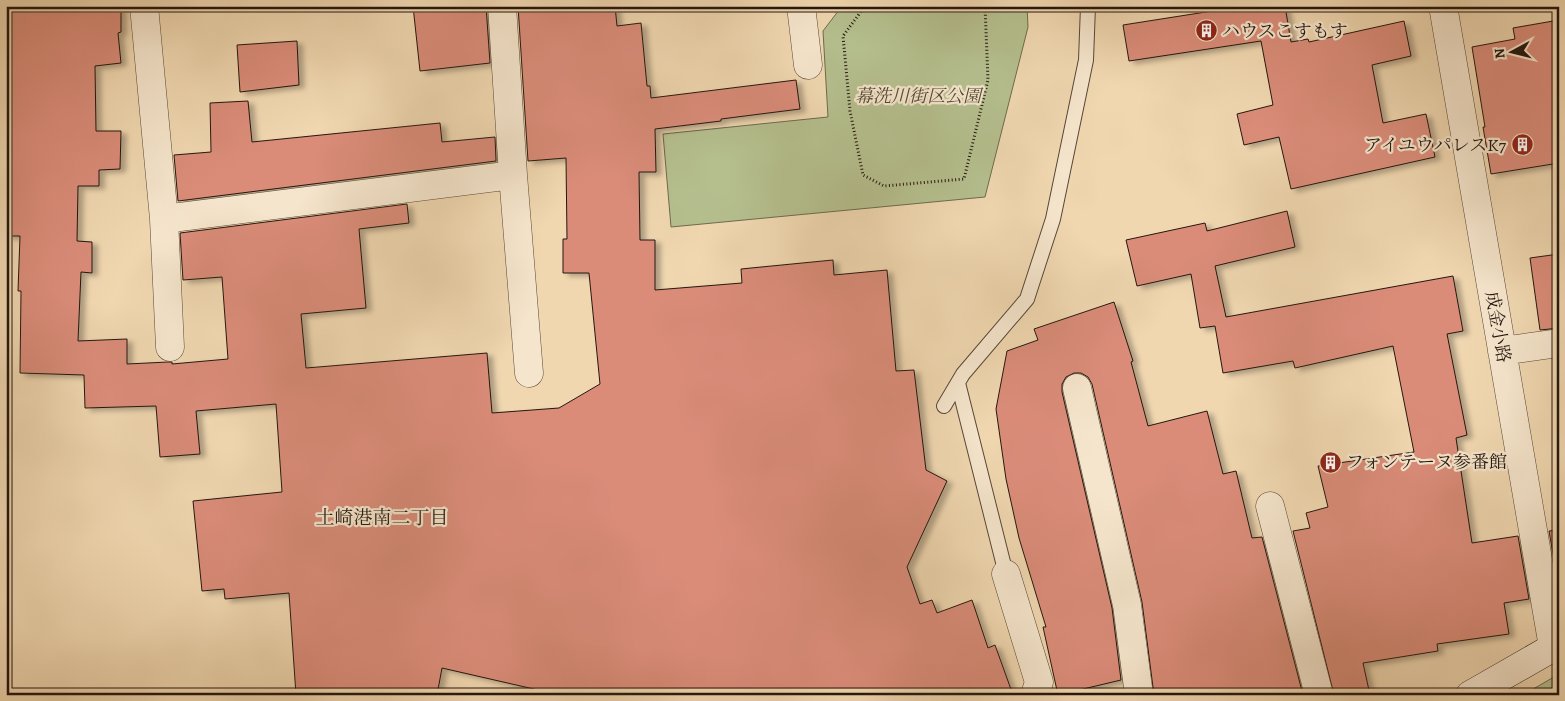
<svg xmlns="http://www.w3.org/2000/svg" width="1565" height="701" viewBox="0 0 1565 701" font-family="Alegreya,'Noto Serif JP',serif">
  <defs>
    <filter id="shadow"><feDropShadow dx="5.5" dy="3" stdDeviation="2.5" flood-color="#0004"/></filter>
  </defs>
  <rect width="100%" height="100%" fill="#f0d7b0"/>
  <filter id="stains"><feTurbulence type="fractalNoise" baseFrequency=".004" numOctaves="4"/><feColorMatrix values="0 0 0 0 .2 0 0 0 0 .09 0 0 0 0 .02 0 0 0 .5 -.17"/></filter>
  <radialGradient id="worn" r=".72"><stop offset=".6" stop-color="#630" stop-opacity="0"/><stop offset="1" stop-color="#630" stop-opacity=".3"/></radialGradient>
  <path fill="#b5bf8e" stroke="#6c6b4e" d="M 842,6 L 1027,6 L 1028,27 L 985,197 L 671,227 L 663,134 L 828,117 L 823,31 Z
    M 1559,674 L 1559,695 L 1523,695 Z"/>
  <path fill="#da8c79" stroke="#24170f" filter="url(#shadow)" d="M 6,6 L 121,6 L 121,32 L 118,33 L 121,63 L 95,66 L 96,131 L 121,131 L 120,169 L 99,170 L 99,186 L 78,186 L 77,241 L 92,242 L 92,273 L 81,272 L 78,341 L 127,339 L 127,364 L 168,362 L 172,362 L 172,364 L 228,359 L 222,277 L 183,280 L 180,233 L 407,204 L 409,223 L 359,229 L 366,308 L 301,314 L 306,368 L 487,353 L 492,413 L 559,408 L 600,384 L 589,273 L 563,273 L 563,239 L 567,239 L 566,158 L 528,161 L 518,6 L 615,6 L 617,26 L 641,23 L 647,86 L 650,86 L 651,98 L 796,80 L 800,109 L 721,119 L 721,121 L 655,129 L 656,172 L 639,172 L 640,240 L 655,240 L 655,290 L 742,283 L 741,269 L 833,260 L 834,275 L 887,270 L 896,371 L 914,370 L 926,470 L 947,481 L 907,567 L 920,604 L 932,600 L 937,613 L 972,600 L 988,648 L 995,645 L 1013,695 L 560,695 L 442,668 L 437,695 L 296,695 L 289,593 L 225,599 L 224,589 L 202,591 L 193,501 L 282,492 L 276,404 L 196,411 L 200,454 L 160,457 L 156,406 L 85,408 L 84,375 L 20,373 L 21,291 L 18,291 L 20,236 L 6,236 Z
    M 413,6 L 486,6 L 490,63 L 420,71 Z
    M 1244,6 L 1285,6 L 1291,42 L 1308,39 L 1309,42 L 1404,21 L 1411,56 L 1372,65 L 1383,123 L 1426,114 L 1435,157 L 1291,189 L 1279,137 L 1244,145 L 1237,114 L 1273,105 L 1261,41 L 1129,61 L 1123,25 Z
    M 1559,20 L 1559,163 L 1491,174 L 1483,127 L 1485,127 L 1472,47 L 1515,39 L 1513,28 Z
    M 297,41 L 299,85 L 240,92 L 237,45 Z
    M 248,101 L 252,142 L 440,123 L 442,142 L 495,137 L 496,161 L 178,201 L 174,155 L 211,152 L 210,103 Z
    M 1287,211 L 1295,247 L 1215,266 L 1226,317 L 1453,276 L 1463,331 L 1447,334 L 1467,435 L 1456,438 L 1472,543 L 1518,536 L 1529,599 L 1504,603 L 1509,634 L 1437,644 L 1438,651 L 1363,663 L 1370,695 L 1334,695 L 1293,531 L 1310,528 L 1306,513 L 1328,507 L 1318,466 L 1414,452 L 1393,346 L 1295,368 L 1293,361 L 1223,373 L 1215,326 L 1200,328 L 1191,274 L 1137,286 L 1126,240 L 1205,223 L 1207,231 Z
    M 1559,254 L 1559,328 L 1540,330 L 1530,258 Z
    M 1114,302 L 1133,361 L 1131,362 L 1148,426 L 1207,411 L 1223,474 L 1236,471 L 1252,538 L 1262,537 L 1303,695 L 1154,695 L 1142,602 L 1092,384 L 1088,377 L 1081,373 L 1074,373 L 1066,377 L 1062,384 L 1062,392 L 1112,608 L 1121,680 L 1058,695 L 1043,627 L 1046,627 L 1019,538 L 1006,479 L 996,409 L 1007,351 L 1038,340 L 1034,329 Z
    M 1559,530 L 1559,588 L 1549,531 Z"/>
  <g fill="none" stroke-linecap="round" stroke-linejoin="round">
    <defs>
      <path id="lane" d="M 958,383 L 1006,574
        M 944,406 L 963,374 L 1027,299 L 1053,219 L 1086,60 L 1088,6"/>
      <path id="street" d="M 144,6 L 164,219 L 513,175 L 502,6
        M 801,6 L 808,65
        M 1443,6 L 1553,647
        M 513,175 L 529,373
        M 164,219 L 170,347
        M 1502,351 L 1559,343
        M 1077,388 L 1127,605 L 1139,695
        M 1270,506 L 1319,695
        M 1006,574 L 1039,682 L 1035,695"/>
      <path id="secondary" d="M 1470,695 L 1559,644"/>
    </defs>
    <use href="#lane" stroke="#574737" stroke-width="16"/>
    <use href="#street" stroke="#574737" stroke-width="29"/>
    <use href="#secondary" stroke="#24170f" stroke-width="29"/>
    <path stroke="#24170f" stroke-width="3" stroke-dasharray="1 2.5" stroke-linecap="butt" d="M 865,6 L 843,36 L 850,111 L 863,175 L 884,186 L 964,179 L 988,80 L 985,6"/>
    <use href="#lane" stroke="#f5e5cc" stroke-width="14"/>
    <use href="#street" stroke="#f5e5cc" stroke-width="28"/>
    <use href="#secondary" stroke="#f5e5cc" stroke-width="28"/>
  </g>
  <defs>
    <symbol id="building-disc" viewBox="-11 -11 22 22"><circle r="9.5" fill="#8f2418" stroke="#f5e5cc"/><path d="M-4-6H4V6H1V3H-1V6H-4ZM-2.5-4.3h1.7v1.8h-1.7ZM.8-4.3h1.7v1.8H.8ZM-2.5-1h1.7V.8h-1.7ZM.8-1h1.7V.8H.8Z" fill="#fff"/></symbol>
  </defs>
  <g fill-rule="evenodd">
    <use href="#building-disc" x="1194" y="18" width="25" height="25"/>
    <use href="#building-disc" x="1510" y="132" width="25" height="25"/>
    <use href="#building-disc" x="1318" y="450" width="25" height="25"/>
  </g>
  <g text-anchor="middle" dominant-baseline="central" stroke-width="4.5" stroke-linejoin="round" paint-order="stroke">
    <g font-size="18" fill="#24170f" stroke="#f5e5cc" text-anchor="start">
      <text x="1222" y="31">ハウスこすもす</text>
      <text x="1506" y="145" text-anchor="end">アイユウパレスK7</text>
      <text x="1346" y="462">フォンテーヌ参番館</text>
    </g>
    <g font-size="18" font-style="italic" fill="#504935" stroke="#f5e5cc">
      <text x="918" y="96">幕洗川街区公園</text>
    </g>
    <g font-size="18" fill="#24170f" stroke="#f5e5cc">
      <text transform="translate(1498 327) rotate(80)">成金小路</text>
    </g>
    <g font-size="19" fill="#24170f" stroke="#f5e5cc">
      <text x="382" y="518">土崎港南二丁目</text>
    </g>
  </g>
  <rect width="1565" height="701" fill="none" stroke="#f0d7b0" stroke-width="25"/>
  <rect x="8" y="8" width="1550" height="686" fill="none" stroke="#24170f" stroke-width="2.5"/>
  <rect x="12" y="12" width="1540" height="676" fill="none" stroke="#24170f"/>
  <g transform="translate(1512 52) rotate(263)" stroke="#f5e5cc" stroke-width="4" paint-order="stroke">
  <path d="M0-4L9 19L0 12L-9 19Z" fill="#24170f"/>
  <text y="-8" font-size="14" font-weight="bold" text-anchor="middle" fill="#24170f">N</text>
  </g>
  <rect width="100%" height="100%" filter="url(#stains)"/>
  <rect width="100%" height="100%" fill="url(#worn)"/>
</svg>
